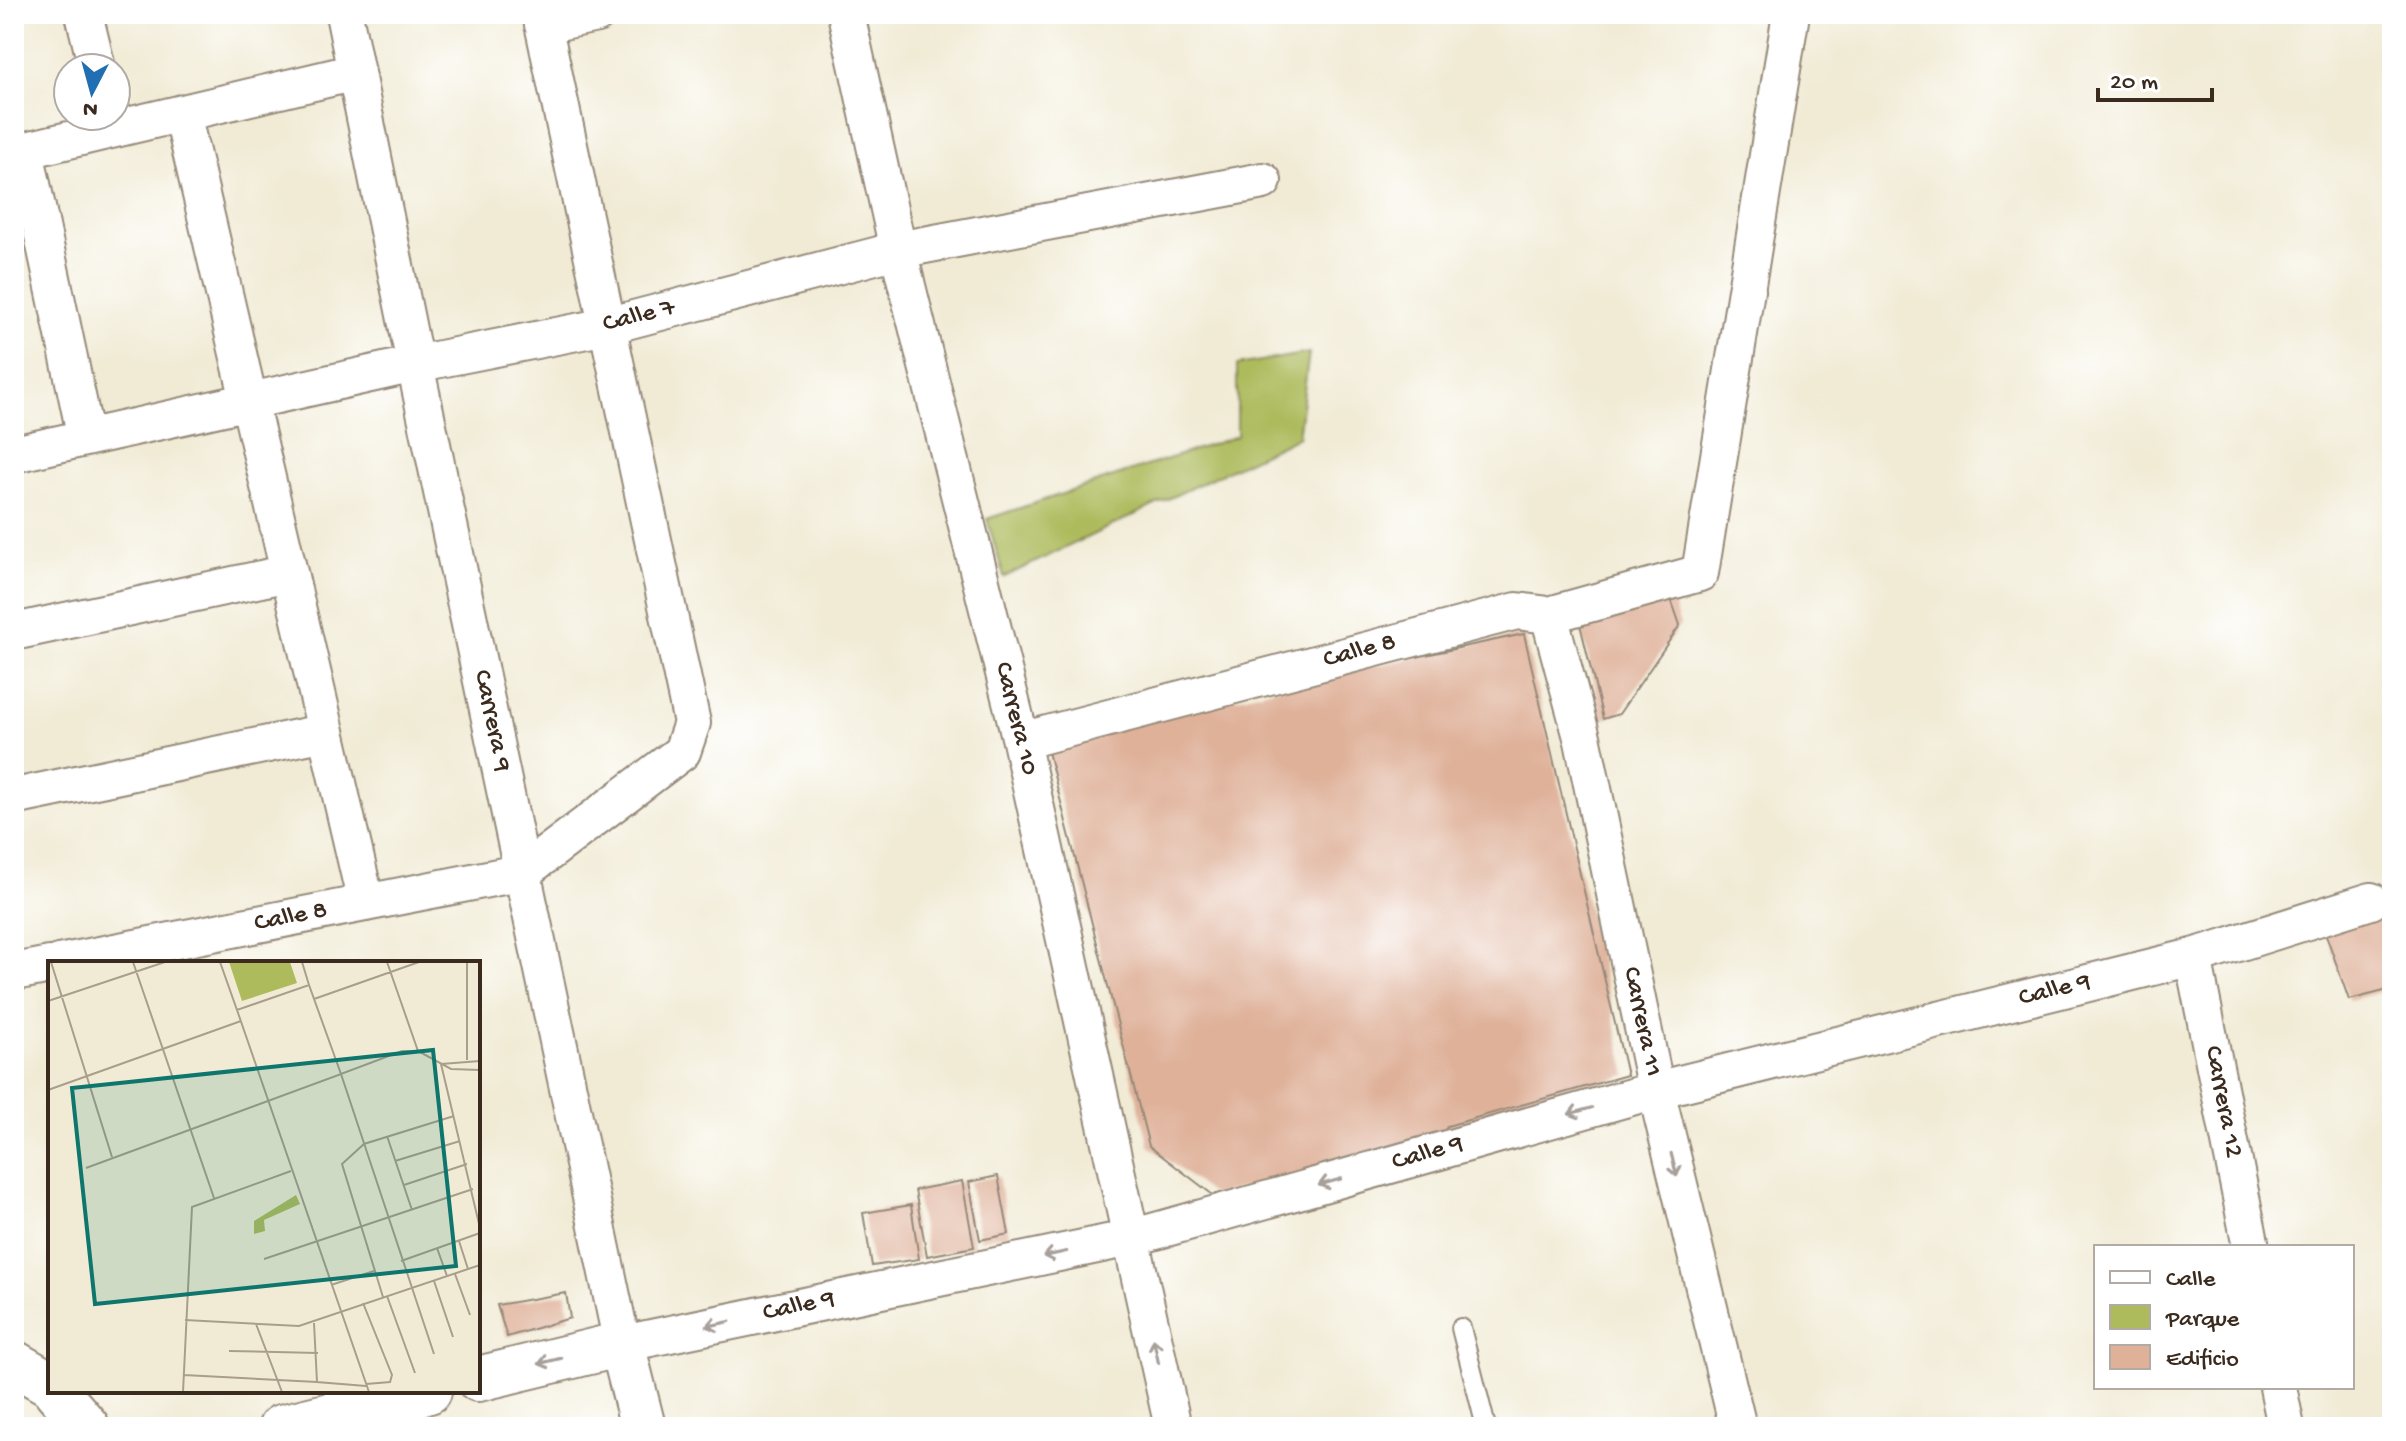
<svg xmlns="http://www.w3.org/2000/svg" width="2406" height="1441" viewBox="0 0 2406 1441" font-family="'Gochi Hand',sans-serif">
  <rect width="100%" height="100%" fill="#fff"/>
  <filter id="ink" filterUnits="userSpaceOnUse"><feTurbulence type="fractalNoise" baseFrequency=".0125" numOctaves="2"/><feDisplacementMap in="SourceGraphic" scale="16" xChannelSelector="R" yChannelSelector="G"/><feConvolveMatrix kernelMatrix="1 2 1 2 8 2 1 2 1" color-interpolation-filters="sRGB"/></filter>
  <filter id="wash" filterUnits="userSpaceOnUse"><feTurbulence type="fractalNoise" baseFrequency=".006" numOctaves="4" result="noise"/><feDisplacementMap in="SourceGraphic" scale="32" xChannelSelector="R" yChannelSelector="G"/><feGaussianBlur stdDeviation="1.8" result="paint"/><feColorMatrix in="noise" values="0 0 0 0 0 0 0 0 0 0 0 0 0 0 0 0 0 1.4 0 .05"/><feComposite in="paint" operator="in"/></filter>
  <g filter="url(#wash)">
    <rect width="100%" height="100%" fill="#f1ebd5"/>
    <path fill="#aebb5d" stroke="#74723e" stroke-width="2" d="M 1309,353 L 1298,437 L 1004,577 L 987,519 L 1237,436 L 1237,365 Z"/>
    <g id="blocks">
      <path fill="#dfb199" d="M 1671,599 L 1680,625 L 1619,714 L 1603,719 L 1579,620 Z
        M 1524,634 L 1627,1075 L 1447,1126 L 1442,1140 L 1213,1195 L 1149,1146 L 1046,744 L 1332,675 Z
        M 2392,887 L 2392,914 L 2381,893 Z
        M 2383,911 L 2392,938 L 2392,989 L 2349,1000 L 2324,929 Z
        M 998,1176 L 1009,1234 L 980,1240 L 969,1182 Z
        M 962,1181 L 974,1247 L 927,1256 L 915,1190 Z
        M 911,1205 L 919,1259 L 872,1266 L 863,1213 Z
        M 566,1293 L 570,1318 L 507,1337 L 497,1305 Z"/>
    </g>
  </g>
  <g filter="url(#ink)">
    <use href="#blocks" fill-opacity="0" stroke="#968a7a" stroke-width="2"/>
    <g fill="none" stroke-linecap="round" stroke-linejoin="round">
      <defs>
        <path id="lane" d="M 1461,1328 L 1486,1427"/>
        <path id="street" d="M 84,14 L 97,68
          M 344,14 L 415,364 L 622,1344 L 1131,1238 L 1656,1090 L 2193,957 L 2371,901
          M 846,14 L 898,250 L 1021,741 L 1173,1427
          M 543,25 L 597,14
          M 182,113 L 366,903
          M 25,151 L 86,438
          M 14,153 L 356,72
          M 14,454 L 415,364 L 607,326 L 898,250 L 1263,181
          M 1549,615 L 1583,741 L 1656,1090 L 1738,1427
          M 14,632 L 289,573
          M 1021,741 L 1517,611 L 1549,615 L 1700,573 L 1791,14
          M 14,797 L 326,732
          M 2193,957 L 2251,1247
          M 59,963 L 523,872 L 682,752 L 692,723 L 541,14
          M 14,972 L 50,965
          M 2278,1387 L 2286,1427"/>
        <path id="secondary" d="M 478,1379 L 622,1344 L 643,1427
          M 281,1427 L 429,1391"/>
        <path id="primary" d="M 14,1363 L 50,1384
          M 56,1391 L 87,1427"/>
      </defs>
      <use href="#lane" stroke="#968a7a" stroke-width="22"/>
      <use href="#street" stroke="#968a7a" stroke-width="40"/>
      <use href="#secondary" stroke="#968a7a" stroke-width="48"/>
      <use href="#primary" stroke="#968a7a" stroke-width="48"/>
      <use href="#lane" stroke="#fff" stroke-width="18"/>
      <use href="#street" stroke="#fff" stroke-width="36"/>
      <use href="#secondary" stroke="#fff" stroke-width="44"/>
      <use href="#primary" stroke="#fff" stroke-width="44"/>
    </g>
    <defs><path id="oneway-shaft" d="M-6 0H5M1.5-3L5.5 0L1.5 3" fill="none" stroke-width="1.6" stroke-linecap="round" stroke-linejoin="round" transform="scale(2)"/></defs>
    <g stroke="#a79f9a">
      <use href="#oneway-shaft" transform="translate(1580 1111) rotate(164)"/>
      <use href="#oneway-shaft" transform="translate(1674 1165) rotate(76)"/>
      <use href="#oneway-shaft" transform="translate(1330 1182) rotate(164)"/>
      <use href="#oneway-shaft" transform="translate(1055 1254) rotate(168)"/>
      <use href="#oneway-shaft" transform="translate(718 1324) rotate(168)"/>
      <use href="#oneway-shaft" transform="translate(1156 1351) rotate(-102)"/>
      <use href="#oneway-shaft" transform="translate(550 1361) rotate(166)"/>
    </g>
  </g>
  <g text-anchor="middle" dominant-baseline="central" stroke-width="7" stroke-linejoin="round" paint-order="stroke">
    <g font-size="26" fill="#3b2a1e" stroke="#fff">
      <text transform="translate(639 317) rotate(-14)">Calle 7</text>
      <text transform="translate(1360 652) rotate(-15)">Calle 8</text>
      <text transform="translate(1015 719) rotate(76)">Carrera 10</text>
      <text transform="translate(491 721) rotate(78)">Carrera 9</text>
      <text transform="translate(291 918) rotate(-11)">Calle 8</text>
      <text transform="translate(2055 991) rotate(-14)">Calle 9</text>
      <text transform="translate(1641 1022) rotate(78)">Carrera 11</text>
      <text transform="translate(2222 1102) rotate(79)">Carrera 12</text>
      <text transform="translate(1428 1154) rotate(-16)">Calle 9</text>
      <text transform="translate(799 1307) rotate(-12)">Calle 9</text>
    </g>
  </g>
  <g transform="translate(48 961)">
    <rect width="432" height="432" fill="#f1ebd5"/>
    <path d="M 181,1 L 242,1 L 249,22 L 194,40 ZM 248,234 L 252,243 L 216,259 L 217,270 L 206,273 L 206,260 Z" fill="#aebb5d"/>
    <path fill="none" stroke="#a89e8c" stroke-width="2" d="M 3,1 L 64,196M 85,1 L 166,237M 172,1 L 189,49 L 261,24 L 293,113 L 354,90 L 370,90M 254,1 L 261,24M 339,1 L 370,90 L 403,108 L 432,109M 419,1 L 419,99M 266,38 L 371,1M 0,40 L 117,1M 189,49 L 321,431M 393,103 L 432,267M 393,103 L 432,100M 0,129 L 193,60M 339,175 L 364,249M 347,200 L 412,180M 38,207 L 293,113 L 386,393M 356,224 L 419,203M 411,280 L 420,308M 389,287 L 399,315M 216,298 L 425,228M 353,300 L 432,272M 407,313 L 422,354M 386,320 L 405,376M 283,324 L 326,310M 339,335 L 367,412M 335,336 L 294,203 L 316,183 L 406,155M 315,342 L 344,414 L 342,421 L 318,423M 137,359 L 251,365 L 432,304M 266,362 L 269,421 L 318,425M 208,363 L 234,431M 181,390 L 270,392M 136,414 L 269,421M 135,431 L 144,246 L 243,210"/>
    <path fill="#0f766e" fill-opacity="0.15" stroke="#0f766e" stroke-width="4" d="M 385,89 L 408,305 L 47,343 L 24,127 Z"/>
    <rect width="432" height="432" fill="none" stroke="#3b2a1e" stroke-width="4"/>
  </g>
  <rect width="2406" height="1441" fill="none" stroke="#fff" stroke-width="48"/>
  <rect x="2094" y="1245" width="260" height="144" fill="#ffffff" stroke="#b1aaa5" stroke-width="2"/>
  <rect x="2110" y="1271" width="40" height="12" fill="#ffffff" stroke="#b1aaa5" stroke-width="2"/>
  <text x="2166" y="1285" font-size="24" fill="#3b2a1e">Calle</text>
  <rect x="2110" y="1305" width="40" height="24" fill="#aebb5d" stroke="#b1aaa5" stroke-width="2"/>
  <text x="2166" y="1325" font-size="24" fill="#3b2a1e">Parque</text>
  <rect x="2110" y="1345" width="40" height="24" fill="#dfb199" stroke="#b1aaa5" stroke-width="2"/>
  <text x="2166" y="1365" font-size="24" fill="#3b2a1e">Edificio</text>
  <g transform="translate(92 92) rotate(186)"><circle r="38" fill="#ffffff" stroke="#b1aaa5" stroke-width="2"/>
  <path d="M0-6L14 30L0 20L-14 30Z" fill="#1f6fb2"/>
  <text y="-12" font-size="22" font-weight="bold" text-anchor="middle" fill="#3b2a1e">N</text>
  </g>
  <path d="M2098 88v12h114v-12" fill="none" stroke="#3b2a1e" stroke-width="4"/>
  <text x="2110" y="88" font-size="24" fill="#3b2a1e" stroke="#ffffff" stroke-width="6" paint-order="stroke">20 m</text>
</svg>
